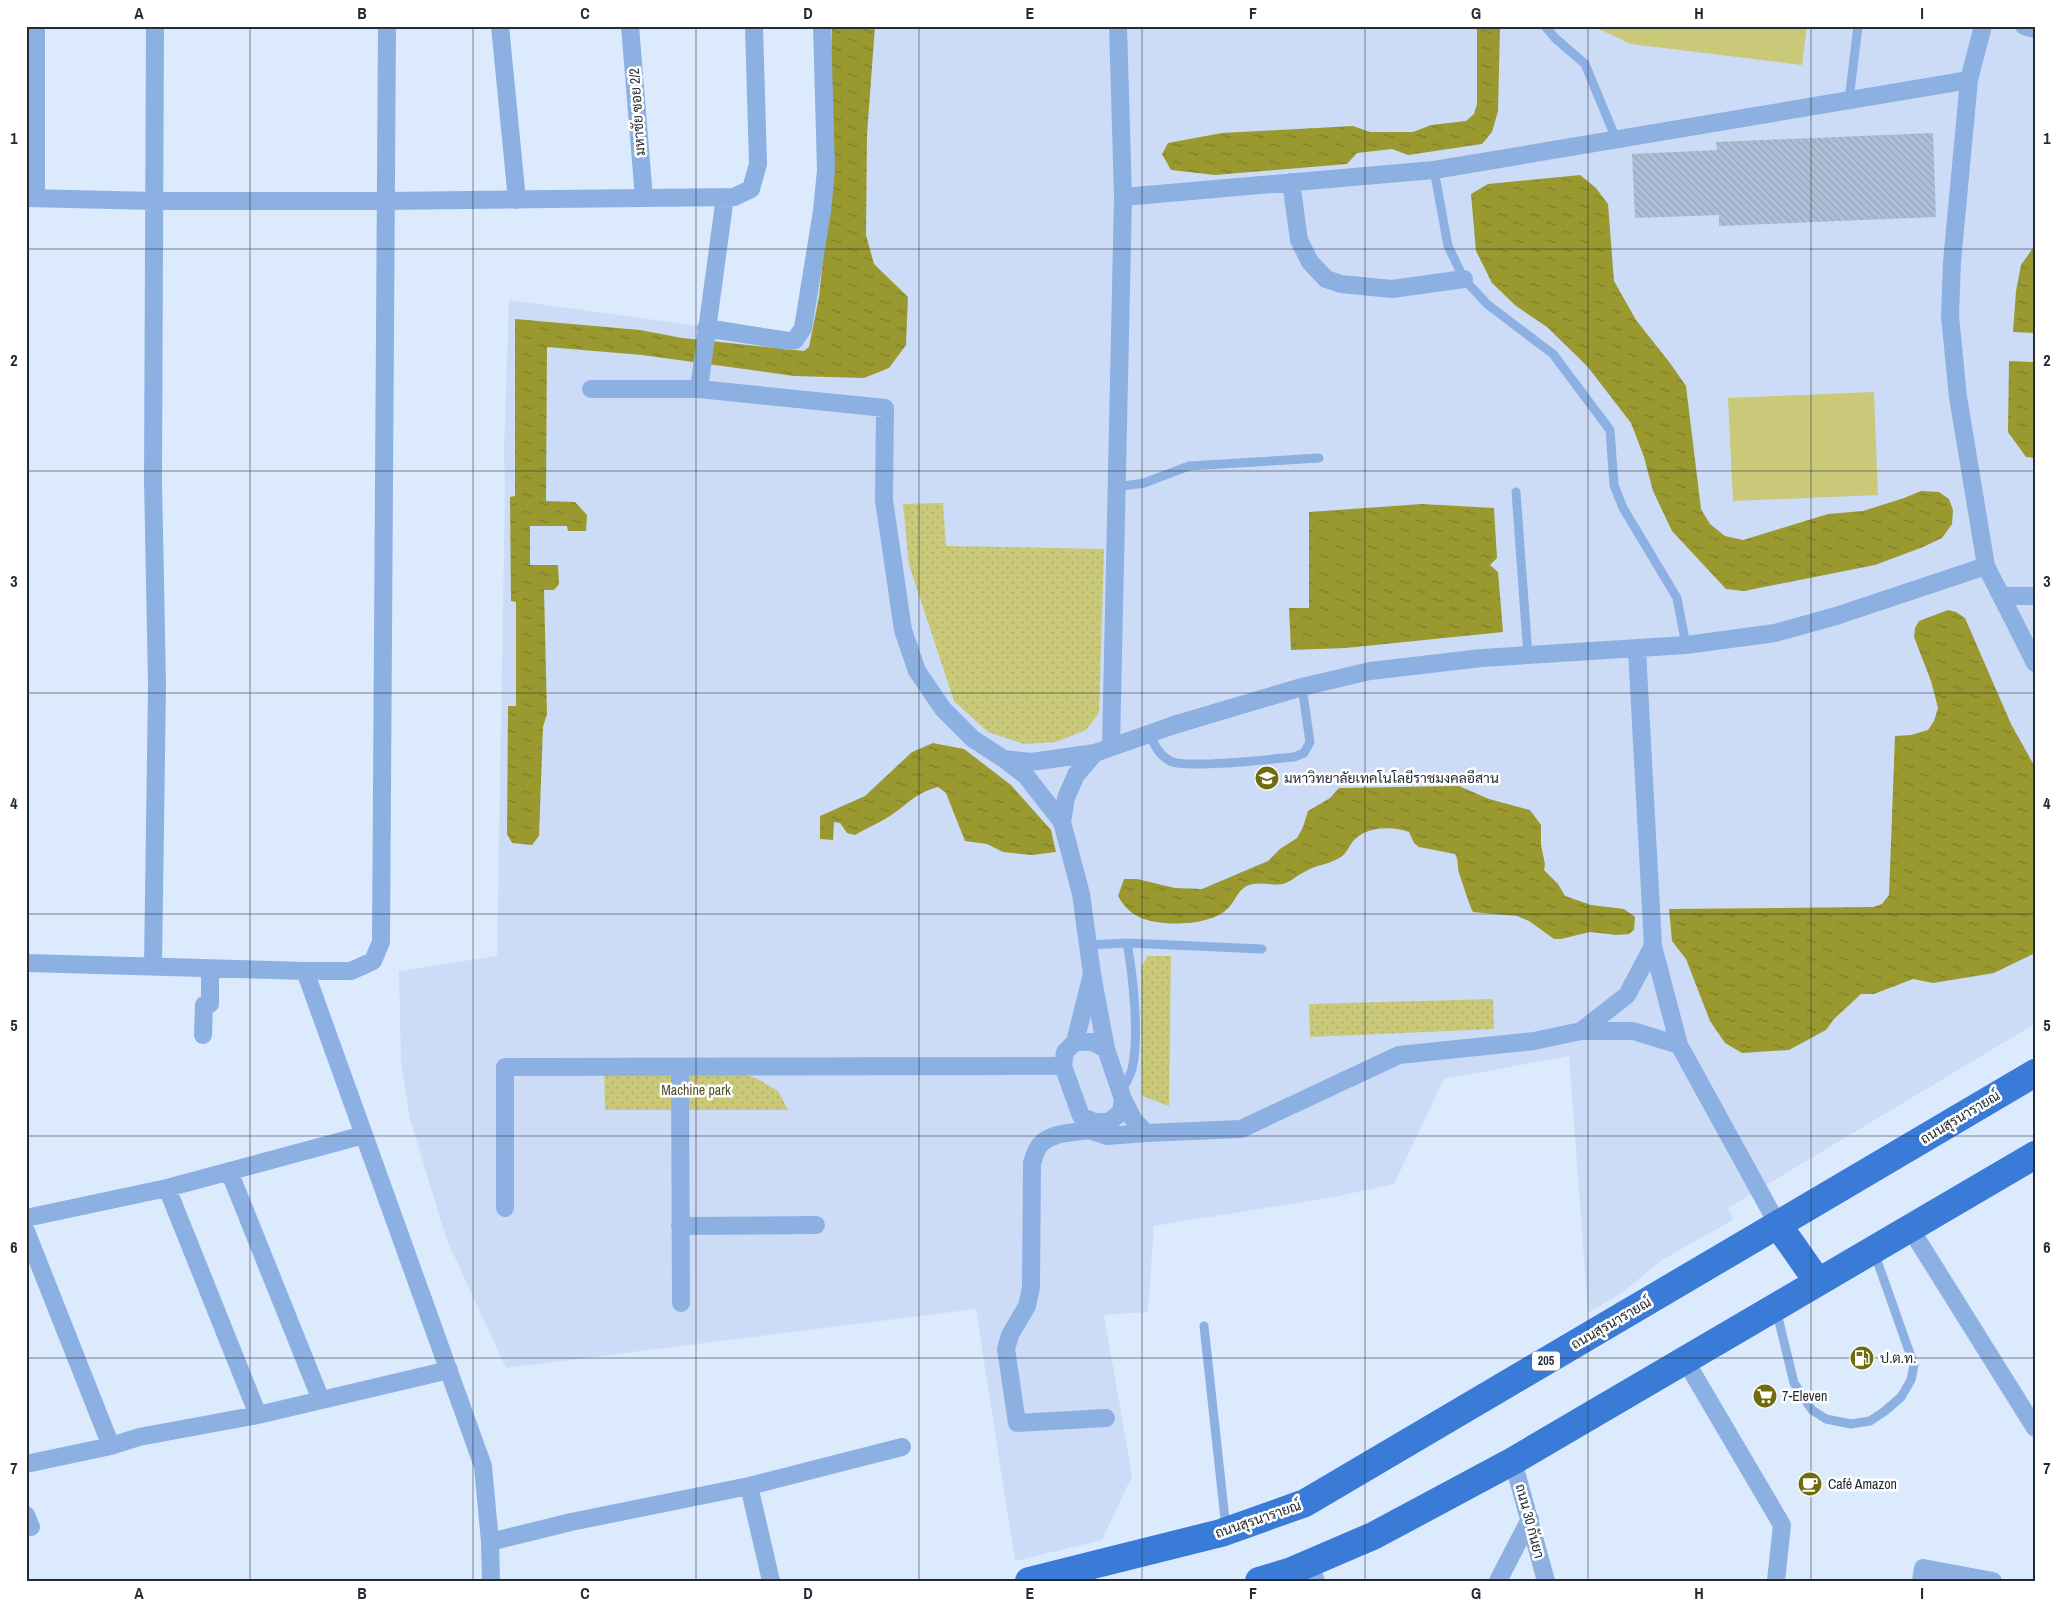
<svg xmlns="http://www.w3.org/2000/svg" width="2061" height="1607" viewBox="0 0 2061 1607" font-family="'Archivo Narrow',Sarabun,sans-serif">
  <defs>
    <pattern id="grass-dots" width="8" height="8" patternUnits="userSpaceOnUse" patternTransform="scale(1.25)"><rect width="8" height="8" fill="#c9c979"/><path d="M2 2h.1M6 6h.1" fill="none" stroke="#acad69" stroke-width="1.8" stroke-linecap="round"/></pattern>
    <pattern id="water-ripples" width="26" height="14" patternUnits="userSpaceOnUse" patternTransform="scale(1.25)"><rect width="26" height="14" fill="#9a9930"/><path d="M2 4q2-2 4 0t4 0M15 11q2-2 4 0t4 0" fill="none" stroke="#7d7d2a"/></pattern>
    <pattern id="building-back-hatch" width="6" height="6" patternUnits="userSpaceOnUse" patternTransform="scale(1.25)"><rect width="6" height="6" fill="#aebed7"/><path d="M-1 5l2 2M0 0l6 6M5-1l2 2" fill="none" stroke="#96a3b9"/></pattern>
  </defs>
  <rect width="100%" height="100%" fill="#dceafe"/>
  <path fill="#ccdcf6" d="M 818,26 L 2035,26 L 2035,1024 L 1728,1208 L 1733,1218 L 1731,1221 L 1662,1260 L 1624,1291 L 1588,1313 L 1569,1056 L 1444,1079 L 1394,1184 L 1339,1196 L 1154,1226 L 1148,1312 L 1104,1315 L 1132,1476 L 1102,1540 L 1015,1561 L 976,1309 L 506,1368 L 446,1238 L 410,1119 L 401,1062 L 399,971 L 497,956 L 505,491 L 504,452 L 509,300 L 706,327 L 796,336 L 818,215 Z"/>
  <path fill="url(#grass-dots)" d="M 943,503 L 946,546 L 1104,549 L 1099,713 L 1086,730 L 1056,742 L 1024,744 L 988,732 L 954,701 L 909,565 L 903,504 Z
    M 1148,956 L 1171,956 L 1169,1106 L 1142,1096 L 1141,967 Z
    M 1493,999 L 1494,1029 L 1310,1037 L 1309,1004 Z
    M 604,1071 L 731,1071 L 756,1078 L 778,1091 L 788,1110 L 605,1110 Z"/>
  <path fill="#c9c979" d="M 1592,26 L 1807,26 L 1802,65 L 1631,44 Z
    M 1874,392 L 1878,495 L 1733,501 L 1728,398 Z"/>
  <path fill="url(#water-ripples)" d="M 832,26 L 875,26 L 867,135 L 866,235 L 874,264 L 908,297 L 906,345 L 889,368 L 864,378 L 794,376 L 642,355 L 547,347 L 546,501 L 575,502 L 587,515 L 586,531 L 568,531 L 567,526 L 530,526 L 530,565 L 558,565 L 559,584 L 554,590 L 544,590 L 547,714 L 543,727 L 539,836 L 532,845 L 512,843 L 507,834 L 508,706 L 516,706 L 516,602 L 511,601 L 510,497 L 515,496 L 515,319 L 640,330 L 682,338 L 804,351 L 809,347 L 819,297 L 824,249 Z
    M 1477,26 L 1500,26 L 1498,111 L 1492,132 L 1482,144 L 1408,155 L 1392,149 L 1357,153 L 1347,164 L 1215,175 L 1171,170 L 1162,154 L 1168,143 L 1222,133 L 1353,126 L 1370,132 L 1413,132 L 1431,125 L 1466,121 L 1474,114 L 1477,104 Z
    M 1580,175 L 1596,188 L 1608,204 L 1614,281 L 1636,320 L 1670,363 L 1686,386 L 1701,509 L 1710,524 L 1725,536 L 1743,540 L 1828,514 L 1863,511 L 1904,498 L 1921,491 L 1939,492 L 1949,499 L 1953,510 L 1952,524 L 1942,538 L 1923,547 L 1875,565 L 1744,591 L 1726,589 L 1672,531 L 1653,491 L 1644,457 L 1631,423 L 1587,366 L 1547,327 L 1516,306 L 1492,283 L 1476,251 L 1471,194 L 1488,184 Z
    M 2033,248 L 2035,249 L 2035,333 L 2013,332 L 2016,291 L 2021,265 Z
    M 2009,361 L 2035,362 L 2035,458 L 2026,457 L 2008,432 Z
    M 1422,504 L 1494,508 L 1497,558 L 1490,565 L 1498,572 L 1503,632 L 1346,648 L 1291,650 L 1289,608 L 1309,608 L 1309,512 Z
    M 1948,610 L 1956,612 L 1965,618 L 2011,724 L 2035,767 L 2035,953 L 1994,973 L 1933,983 L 1913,979 L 1874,994 L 1861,994 L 1834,1019 L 1826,1030 L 1789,1050 L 1742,1053 L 1725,1043 L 1710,1021 L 1686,959 L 1672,941 L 1669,909 L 1873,907 L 1882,904 L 1889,895 L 1895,736 L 1911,735 L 1928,730 L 1934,721 L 1938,708 L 1931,681 L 1914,637 L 1915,628 L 1919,621 Z
    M 933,743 L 964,749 L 1011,785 L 1051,830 L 1056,852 L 1031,855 L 1003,852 L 987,844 L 965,841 L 946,793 L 938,787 C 915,793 908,804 890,816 C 879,823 867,828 855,835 L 847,833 L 840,823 L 834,822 L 833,840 L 820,839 L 820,816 L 865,796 L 912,752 Z
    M 1459,786 L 1489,799 L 1530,810 L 1541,825 L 1541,845 L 1545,864 L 1544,870 L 1558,884 L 1565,896 L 1591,905 L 1624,909 L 1635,917 L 1634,930 L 1629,934 L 1617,935 L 1590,932 L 1561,939 L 1554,939 L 1529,921 L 1517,916 L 1473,912 C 1467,900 1464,886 1459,873 C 1457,866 1459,860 1455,854 L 1419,847 L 1414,843 L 1409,832 C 1393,826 1368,826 1355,839 C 1350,844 1347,853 1341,857 C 1331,864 1316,865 1306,871 C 1299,874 1293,880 1286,883 C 1274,888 1258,879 1245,887 C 1236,893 1234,904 1226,910 C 1209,926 1159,927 1139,917 C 1129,912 1123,905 1118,896 L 1124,879 L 1137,879 L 1175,888 L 1202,889 L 1268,861 L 1280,849 L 1297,838 L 1303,827 L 1308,811 L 1330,798 L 1339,788 Z"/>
  <path fill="url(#building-back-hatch)" d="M 1933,133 L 1936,217 L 1719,226 L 1719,215 L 1635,218 L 1632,154 L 1717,150 L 1716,142 Z"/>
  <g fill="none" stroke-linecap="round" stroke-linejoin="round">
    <path stroke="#8db0e3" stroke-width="9" d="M 1545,26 L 1555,38 L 1585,64 L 1616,139
      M 1849,100 L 1858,26
      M 1434,170 L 1448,246 L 1464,279 L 1487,304 L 1553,354 L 1610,430 L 1614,485 L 1623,508 L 1677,598 L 1686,645
      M 1116,487 L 1144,483 L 1189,466 L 1319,458
      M 1516,492 L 1528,656
      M 1150,734 C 1154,745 1159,755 1170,761 C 1185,769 1273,759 1294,757 L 1304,753 L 1310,742 L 1302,687
      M 1127,943 L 1262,949
      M 1088,945 L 1127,943 C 1133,975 1139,1033 1133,1064 C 1132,1074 1126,1083 1121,1092
      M 1776,1309 L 1794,1383 L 1812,1410 L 1826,1419 L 1851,1424 L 1870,1421 L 1885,1411 L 1901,1397 L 1911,1380 L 1914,1365 L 1874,1252
      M 1204,1326 L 1226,1528"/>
    <path stroke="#8db0e3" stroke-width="18" d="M 387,26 L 381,942 L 373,961 L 351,971 L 305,971 L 483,1466 L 490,1542 L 491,1581
      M 500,26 L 517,200
      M 630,26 L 644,198
      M 1983,26 L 1969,80 L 1952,262 L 1950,316 L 1958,397 L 1986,566 L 2035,663
      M 2024,26 L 2035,29
      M 1291,182 L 1299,240 L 1310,262 L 1326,279 L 1341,284 L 1392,289 L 1464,279
      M 1123,197 L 1434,170 L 1969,80
      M 26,198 L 155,201 L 385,201 L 734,197 L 751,189 L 758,164 L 754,26
      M 36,198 L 36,26
      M 706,328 L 788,341 L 795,340 L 803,328 L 822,211 L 826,170 L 822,26
      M 591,389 L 699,389 L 885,408 L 884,500 L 903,630 L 917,671 L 943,709 L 973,739 L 1004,759
      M 699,389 L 725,197
      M 2001,596 L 2035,596
      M 1637,650 L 1653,946 L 1679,1045 L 1778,1225
      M 1111,747 L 1123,197 L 1118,26
      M 1095,753 L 1174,725 L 1302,687 L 1370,671 L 1482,658 L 1686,645 L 1775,633 L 1836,616 L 1986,566
      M 1062,822 L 1066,798 L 1076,775 L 1095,753 L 1031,762 L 1004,759 L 1026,776 L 1062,822 L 1081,894 L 1092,974
      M 26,963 L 305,971
      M 153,967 L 157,685 L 153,480 L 155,26
      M 1581,1031 L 1627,995 L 1653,946
      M 203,1035 L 204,1005 L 210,1004 L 210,969
      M 1075,1042 L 1093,1042 L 1106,1049 L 1123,1099 L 1121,1112 L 1109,1122 L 1094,1122 L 1081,1116 L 1063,1066 L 1065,1052 Z
      M 1075,1042 L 1092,974 L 1106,1049
      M 680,1067 L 681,1303
      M 1085,1122 L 1089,1130 L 1107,1136 L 1146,1133 L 1133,1119 L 1123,1099
      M 1089,1130 C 1074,1133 1046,1132 1038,1148 C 1035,1152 1034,1158 1032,1163 L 1031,1287 L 1027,1306 L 1010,1335 L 1006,1349 L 1017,1423 L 1106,1418
      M 1146,1133 L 1241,1129 L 1399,1055 L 1534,1041 L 1581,1031 L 1633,1031 L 1679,1045
      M 229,1171 L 321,1400
      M 167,1188 L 258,1415
      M 505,1208 L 505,1067 L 1063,1066
      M 26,1218 L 167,1188 L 364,1135
      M 680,1226 L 816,1225
      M 1910,1228 L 2035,1428
      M 26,1231 L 111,1446
      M 1685,1360 L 1782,1525 L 1776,1581
      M 1513,1461 L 1546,1581
      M 26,1464 L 111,1446 L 139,1437 L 258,1415 L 449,1370
      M 749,1486 L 771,1581
      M 26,1515 L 31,1527
      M 490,1542 L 571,1522 L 749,1486 L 902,1447
      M 1309,1562 L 1316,1581
      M 1498,1581 L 1530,1519
      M 1921,1581 L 1923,1568 L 1993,1581"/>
    <path stroke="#3a7bd8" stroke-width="28" d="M 1778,1225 L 1818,1282
      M 1029,1581 L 1221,1533 L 1305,1503 L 2035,1073
      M 1259,1581 L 1289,1572 L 1373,1536 L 1513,1461 L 2035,1155"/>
  </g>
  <path fill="none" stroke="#252b35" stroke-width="1" stroke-opacity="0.55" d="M 250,26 L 250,1581M 473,26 L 473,1581M 696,26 L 696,1581M 919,26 L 919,1581M 1142,26 L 1142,1581M 1365,26 L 1365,1581M 1588,26 L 1588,1581M 1811,26 L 1811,1581M 26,249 L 2035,249M 26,471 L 2035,471M 26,693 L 2035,693M 26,914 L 2035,914M 26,1136 L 2035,1136M 26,1358 L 2035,1358"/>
  <defs>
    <symbol id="university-disc" viewBox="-11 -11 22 22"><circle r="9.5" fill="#6e6c0c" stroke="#fff"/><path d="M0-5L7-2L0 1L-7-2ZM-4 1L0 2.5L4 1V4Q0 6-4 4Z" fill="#fff"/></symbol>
    <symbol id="fuel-disc" viewBox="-11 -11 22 22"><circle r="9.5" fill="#6e6c0c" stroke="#fff"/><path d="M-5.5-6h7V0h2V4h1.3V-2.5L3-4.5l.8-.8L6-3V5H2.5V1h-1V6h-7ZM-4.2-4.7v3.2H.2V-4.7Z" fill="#fff"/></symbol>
    <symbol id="supermarket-disc" viewBox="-11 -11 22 22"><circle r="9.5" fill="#6e6c0c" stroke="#fff"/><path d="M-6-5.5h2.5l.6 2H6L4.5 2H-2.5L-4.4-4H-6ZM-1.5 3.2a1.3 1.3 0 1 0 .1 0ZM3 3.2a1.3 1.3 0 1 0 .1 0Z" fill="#fff"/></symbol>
    <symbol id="cafe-disc" viewBox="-11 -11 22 22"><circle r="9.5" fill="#6e6c0c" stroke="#fff"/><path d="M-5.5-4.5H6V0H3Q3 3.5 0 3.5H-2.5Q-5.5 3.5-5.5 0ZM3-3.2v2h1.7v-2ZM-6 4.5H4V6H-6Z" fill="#fff"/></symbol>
  </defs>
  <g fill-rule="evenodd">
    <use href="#university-disc" x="1253" y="764" width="28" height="28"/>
    <use href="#fuel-disc" x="1848" y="1344" width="28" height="28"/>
    <use href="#supermarket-disc" x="1751" y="1382" width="28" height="28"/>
    <use href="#cafe-disc" x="1796" y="1470" width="28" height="28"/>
  </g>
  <g text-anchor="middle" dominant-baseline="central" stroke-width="5" stroke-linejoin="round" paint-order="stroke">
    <rect fill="#fff" stroke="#666b72" stroke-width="1" x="1532" y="1351.5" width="28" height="19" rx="4"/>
    <g font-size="12" font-weight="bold" fill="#252b35">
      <text x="1546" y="1361">205</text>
    </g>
    <g font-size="14" fill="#252b35" stroke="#fff">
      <text transform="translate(637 112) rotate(-94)">มหาชัย ซอย 2/2</text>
      <text transform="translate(1960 1117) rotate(-31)">ถนนสุรนารายณ์</text>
      <text transform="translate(1611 1323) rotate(-30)">ถนนสุรนารายณ์</text>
      <text transform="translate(1258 1519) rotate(-19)">ถนนสุรนารายณ์</text>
      <text transform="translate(1530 1521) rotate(75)">ถนน 30 กันยา</text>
    </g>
    <g font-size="14" fill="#252b35" stroke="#fff" text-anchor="start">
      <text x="1284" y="778">มหาวิทยาลัยเทคโนโลยีราชมงคลอีสาน</text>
      <text x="1880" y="1358">ป.ต.ท.</text>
      <text x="1782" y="1396">7-Eleven</text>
      <text x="1828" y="1484">Café Amazon</text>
    </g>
    <g font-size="14" fill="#4f4f25" stroke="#fff">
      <text x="696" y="1090">Machine park</text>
    </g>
  </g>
  <rect width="2061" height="1607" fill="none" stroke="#ffffff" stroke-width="55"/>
  <rect x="28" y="28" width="2006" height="1552" fill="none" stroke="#252b35" stroke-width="2"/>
  <g font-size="16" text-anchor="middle" font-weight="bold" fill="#252b35">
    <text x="139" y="19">A</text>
    <text x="362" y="19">B</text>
    <text x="585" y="19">C</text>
    <text x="808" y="19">D</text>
    <text x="1030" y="19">E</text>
    <text x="1253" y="19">F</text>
    <text x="1476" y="19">G</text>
    <text x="1699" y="19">H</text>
    <text x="1922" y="19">I</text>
    <text x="14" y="144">1</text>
    <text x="2047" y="144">1</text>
    <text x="14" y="366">2</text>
    <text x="2047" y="366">2</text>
    <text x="14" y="587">3</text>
    <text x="2047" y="587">3</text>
    <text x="14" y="809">4</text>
    <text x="2047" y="809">4</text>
    <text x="14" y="1031">5</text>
    <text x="2047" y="1031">5</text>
    <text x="14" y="1253">6</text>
    <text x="2047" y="1253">6</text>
    <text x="14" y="1474">7</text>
    <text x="2047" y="1474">7</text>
    <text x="139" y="1599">A</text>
    <text x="362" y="1599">B</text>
    <text x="585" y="1599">C</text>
    <text x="808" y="1599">D</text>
    <text x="1030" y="1599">E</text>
    <text x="1253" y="1599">F</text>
    <text x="1476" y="1599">G</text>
    <text x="1699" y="1599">H</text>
    <text x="1922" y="1599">I</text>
  </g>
</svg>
